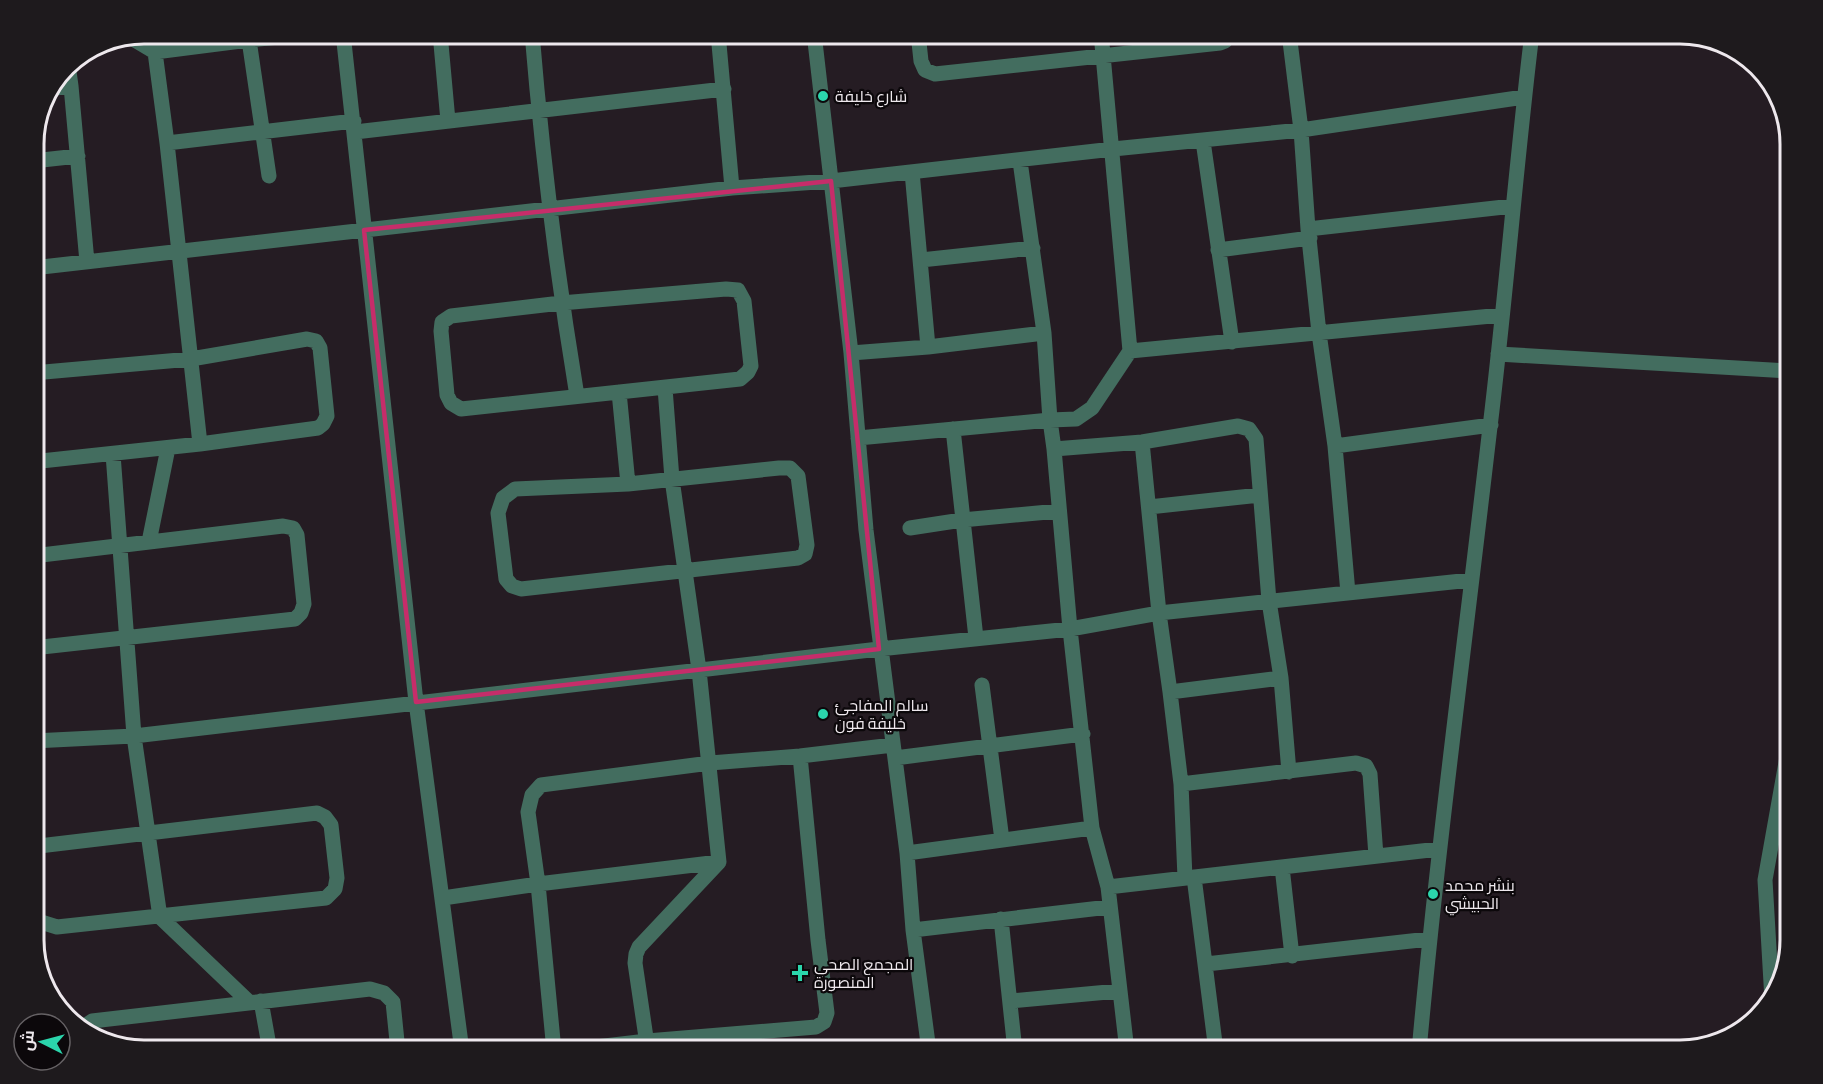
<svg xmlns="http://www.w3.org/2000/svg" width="1823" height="1084" viewBox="0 0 1823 1084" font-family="Bitter,Cairo,serif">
  <rect width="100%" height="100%" fill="#251c23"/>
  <path fill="#45113d" d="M 1790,869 L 1790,927 L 1782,929 Z"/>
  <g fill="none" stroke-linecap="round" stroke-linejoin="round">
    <path stroke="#436d5f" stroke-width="15" d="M 343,33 L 416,702 L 462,1051
      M 440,33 L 448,121
      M 532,33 C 542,155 557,275 577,396
      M 718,33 L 732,188
      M 814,33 L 851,353 L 866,530 L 907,853 L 913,930 L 929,1051
      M 918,33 L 921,61 L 925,70 L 935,74 L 1220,43 L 1225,41 L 1227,33
      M 1289,33 L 1301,130 L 1308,229 L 1319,333 L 1335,446 L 1348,593
      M 128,36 L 155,52 L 167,143 L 200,444
      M 249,40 L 269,176
      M 155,52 L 249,40 L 321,33
      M 68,64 L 71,86 L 87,262
      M 55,88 L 71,86
      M 355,132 L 724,89
      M 1203,141 L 1232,342
      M 167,143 L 354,121
      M 33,161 L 78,156
      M 1020,161 L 1044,333 L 1050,420 L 1054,449 L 1070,629 L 1092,828
      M 912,172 L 928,347
      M 1308,229 L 1513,206
      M 1218,250 L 1310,238
      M 921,260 L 1033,248
      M 33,268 L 732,188 L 831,181 L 1113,149 L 1301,130 L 1524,97
      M 726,289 L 738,290 L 744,301 L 751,366 L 748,372 L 740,379 L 461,409 L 451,403 L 447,395 L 441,331 L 442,322 L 451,316 L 561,303 Z
      M 1130,351 L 1502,315
      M 851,353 L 928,347 L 1044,333
      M 1498,354 L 1790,371
      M 33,373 L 191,359 L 307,339 L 316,341 L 320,348 L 327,416 L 323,424 L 318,428 L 200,444 L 41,461 L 33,459
      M 619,392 L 628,484
      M 953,429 L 976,638
      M 858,438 L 1050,420 L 1076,419 L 1092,408 L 1130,351 L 1101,33
      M 1142,442 L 1159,613 L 1170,692 L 1181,784 L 1185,878
      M 1335,446 L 1491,425
      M 1054,449 L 1142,442 L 1238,426 L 1249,429 L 1256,439 L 1269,601 L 1281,678 L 1289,772
      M 113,454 L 134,736 L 160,917 L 249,1002
      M 779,468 L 790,468 L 798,476 L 807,545 L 805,554 L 798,558 L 521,589 L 512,586 L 506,579 L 498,513 L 503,498 L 515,489 L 628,484 Z
      M 1149,507 L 1260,495
      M 910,528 L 962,520 L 1059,511
      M 149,542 L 168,448
      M 33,556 L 283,526 L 293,528 L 297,535 L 304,604 L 301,613 L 295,619 L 33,648
      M 982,685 L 1002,840
      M 1170,692 L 1281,678
      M 33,741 L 134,736 L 879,649 L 1070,629 L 1159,613 L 1471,580
      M 895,758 L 1083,734
      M 1181,784 L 1356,763 L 1366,766 L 1370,774 L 1376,856
      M 33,851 L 39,846 L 317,813 L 325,817 L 331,825 L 337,878 L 335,889 L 326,898 L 57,927 L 41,922 L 33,915
      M 907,853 L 1092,828 L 1108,887 L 1127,1051
      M 1282,867 L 1292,956
      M 1194,877 L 1216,1051
      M 1108,887 L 1439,849
      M 443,898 L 538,884 L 719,862
      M 1001,919 L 1015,1051
      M 913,930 L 1109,907
      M 1206,964 L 1429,939
      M 1772,1000 L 1765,880 L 1790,740
      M 261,1001 L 270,1051
      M 1011,1001 L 1119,991
      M 83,1032 L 85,1026 L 92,1021 L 370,989 L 384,993 L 393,1002 L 398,1051
      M 554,1051 L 538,884 L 528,812 L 532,795 L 541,785 L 710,763 L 800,756 L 893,745
      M 562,1051 L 647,1041 L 816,1027 L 824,1022 L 827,1013 L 818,940 L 800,756
      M 648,1051 L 635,963 L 636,954 L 639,947 L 719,862 L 699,670 L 672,479 L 665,388
      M 1419,1051 C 1438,842 1466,635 1490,427 C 1506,296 1516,164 1532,33"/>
  </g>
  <path fill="none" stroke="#c62d6a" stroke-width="4.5" stroke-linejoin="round" d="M 831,181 L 879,649 L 416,702 L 364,230 Z"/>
  <g fill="#2bd5ac" stroke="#0c080b" stroke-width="2">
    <circle cx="823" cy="96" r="6"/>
    <circle cx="823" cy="714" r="6"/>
    <circle cx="1433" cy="894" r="6"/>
    <path d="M797 964h6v6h6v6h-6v6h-6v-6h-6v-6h6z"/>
  </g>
  <g text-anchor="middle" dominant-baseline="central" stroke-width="4.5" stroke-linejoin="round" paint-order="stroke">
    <g font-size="16" fill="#eee8ed" stroke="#0c080b" text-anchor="start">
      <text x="835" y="96">شارع خليفة</text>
      <text x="835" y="705">سالم المفاجئ<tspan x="835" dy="18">خليفة فون</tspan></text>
      <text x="1445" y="885">بنشر محمد<tspan x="1445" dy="18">الحبيشي</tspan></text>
      <text x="814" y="964">المجمع الصحي<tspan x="814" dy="18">المنصورة</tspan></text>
    </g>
  </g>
  <path d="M0 0H1823V1084H0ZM144 44H1680A100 100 0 0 1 1780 144V940A100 100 0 0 1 1680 1040H144A100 100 0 0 1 44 940V144A100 100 0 0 1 144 44Z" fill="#1e1a1d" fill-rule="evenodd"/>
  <path fill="none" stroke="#eee8ed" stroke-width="3" d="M144 44H1680A100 100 0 0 1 1780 144V940A100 100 0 0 1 1680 1040H144A100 100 0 0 1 44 940V144A100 100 0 0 1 144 44Z"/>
  <g transform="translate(42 1042) rotate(276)"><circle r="28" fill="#0c080b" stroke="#666265" stroke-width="1.5"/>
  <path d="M0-4.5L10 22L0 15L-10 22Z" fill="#2bd5ac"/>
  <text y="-9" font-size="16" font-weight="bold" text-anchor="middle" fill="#eee8ed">ش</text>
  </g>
</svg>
